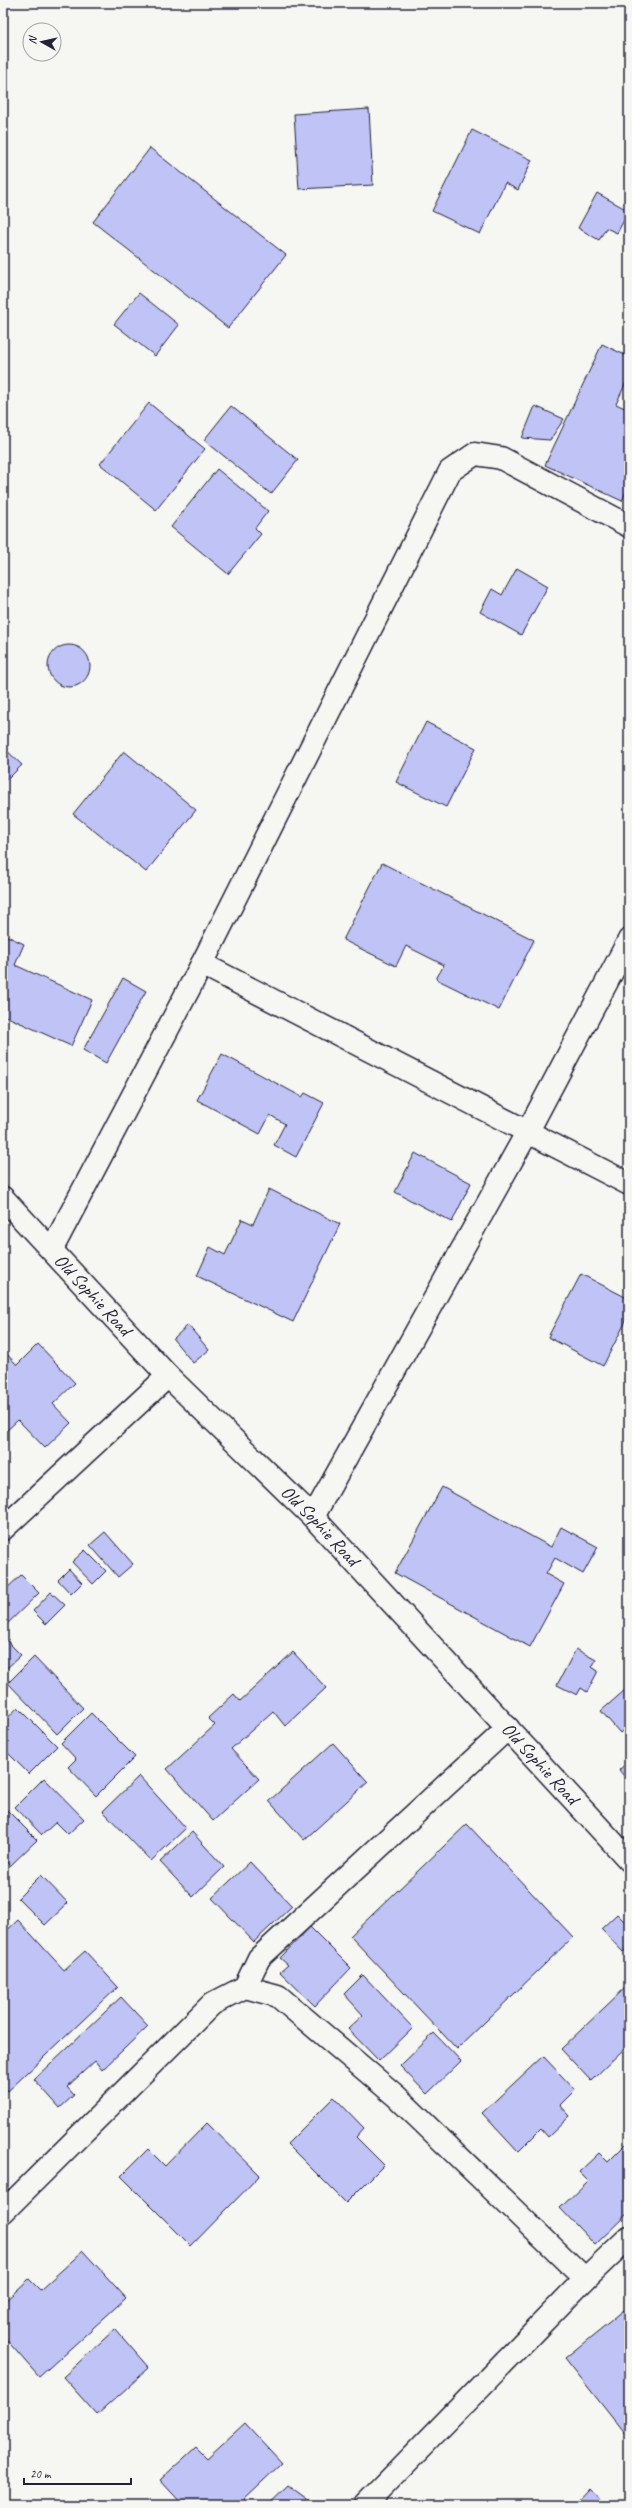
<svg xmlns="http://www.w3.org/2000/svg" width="632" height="2508" viewBox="0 0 632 2508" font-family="Caveat,sans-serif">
  <rect width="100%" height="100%" fill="#f6f6f2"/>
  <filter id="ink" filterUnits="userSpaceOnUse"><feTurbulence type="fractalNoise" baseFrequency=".025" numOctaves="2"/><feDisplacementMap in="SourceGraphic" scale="8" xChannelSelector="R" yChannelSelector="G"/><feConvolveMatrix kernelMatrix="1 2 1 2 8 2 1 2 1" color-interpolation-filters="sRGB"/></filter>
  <g filter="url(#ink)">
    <path fill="#c0c3f5" stroke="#22223b" d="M 369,109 L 373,185 L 299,189 L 294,114 Z
      M 472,130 L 532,160 L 518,190 L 505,183 L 480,234 L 432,211 Z
      M 150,148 L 286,255 L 228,328 L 93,222 Z
      M 597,193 L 629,211 L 617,233 L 606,228 L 599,240 L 578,228 Z
      M 139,293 L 179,325 L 155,356 L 114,324 Z
      M 602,344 L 629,357 L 629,376 L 616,404 L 629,410 L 629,485 L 622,501 L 545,465 Z
      M 149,403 L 205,449 L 156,510 L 100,464 Z
      M 231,406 L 298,460 L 271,494 L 204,440 Z
      M 535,406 L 564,419 L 550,440 L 522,438 Z
      M 217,469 L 268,511 L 255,528 L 261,534 L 228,574 L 171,527 Z
      M 517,568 L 548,586 L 521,635 L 480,612 L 492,589 L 502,595 Z
      M48 666a21 21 0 1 1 42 0a21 21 0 1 1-42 0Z
      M 426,722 L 476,748 L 446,807 L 396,782 Z
      M 3,747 L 22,765 L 7,780 L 3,776 Z
      M 124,751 L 196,810 L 146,872 L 73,814 Z
      M 382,863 L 534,940 L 499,1010 L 436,979 L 444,965 L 406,946 L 396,966 L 343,940 Z
      M 3,934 L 24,944 L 15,965 L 92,1000 L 71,1046 L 3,1015 Z
      M 123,978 L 146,991 L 106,1063 L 83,1050 Z
      M 222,1054 L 302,1097 L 305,1093 L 324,1103 L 296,1157 L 274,1145 L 285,1124 L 270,1115 L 260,1134 L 197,1100 Z
      M 415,1153 L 471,1183 L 452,1222 L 395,1192 Z
      M 269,1189 L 340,1224 L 293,1322 L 197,1276 L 210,1247 L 225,1255 L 242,1219 L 253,1224 Z
      M 581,1274 L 629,1299 L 629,1315 L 603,1366 L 548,1337 Z
      M 188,1325 L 209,1350 L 193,1363 L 173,1339 Z
      M 38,1344 L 75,1383 L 53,1404 L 71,1423 L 45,1448 L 18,1420 L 3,1434 L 3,1350 L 17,1365 Z
      M 442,1487 L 551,1547 L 561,1527 L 598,1547 L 583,1574 L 555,1558 L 546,1574 L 564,1584 L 530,1647 L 395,1573 Z
      M 105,1532 L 133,1564 L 118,1577 L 90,1545 Z
      M 85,1550 L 106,1571 L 93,1584 L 72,1562 Z
      M 69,1569 L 82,1583 L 71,1594 L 58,1580 Z
      M 21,1575 L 39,1593 L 3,1628 L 3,1592 Z
      M 51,1592 L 65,1605 L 46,1624 L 33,1611 Z
      M 3,1637 L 21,1655 L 6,1669 L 3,1666 Z
      M 576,1649 L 596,1660 L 592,1667 L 598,1671 L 587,1692 L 581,1688 L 577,1695 L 557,1685 Z
      M 293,1652 L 326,1688 L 285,1726 L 273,1711 L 231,1749 L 259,1779 L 213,1821 L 167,1769 L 215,1725 L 208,1718 L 234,1694 L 240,1701 Z
      M 34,1657 L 83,1708 L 57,1734 L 8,1683 Z
      M 625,1690 L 629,1694 L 629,1725 L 620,1733 L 601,1711 Z
      M 18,1707 L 57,1746 L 29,1774 L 3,1748 L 3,1723 Z
      M 91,1713 L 135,1757 L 96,1796 L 68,1767 L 76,1759 L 61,1743 Z
      M 333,1743 L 368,1782 L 304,1840 L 269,1801 Z
      M 629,1761 L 629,1782 L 619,1770 Z
      M 139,1776 L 186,1828 L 151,1861 L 103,1811 Z
      M 44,1778 L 84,1819 L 68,1834 L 56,1822 L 42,1835 L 15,1807 Z
      M 6,1809 L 37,1840 L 10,1866 L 3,1858 L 3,1812 Z
      M 467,1824 L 573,1937 L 457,2049 L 350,1936 Z
      M 192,1832 L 224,1867 L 193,1897 L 160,1862 Z
      M 250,1862 L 292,1906 L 254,1942 L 212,1898 Z
      M 41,1875 L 68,1903 L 45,1925 L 18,1898 Z
      M 617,1914 L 629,1926 L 629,1946 L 623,1952 L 601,1929 Z
      M 18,1920 L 64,1970 L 85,1951 L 118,1987 L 7,2092 L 3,2088 L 3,1934 Z
      M 310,1927 L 351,1968 L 315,2006 L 280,1972 L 288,1965 L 280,1958 Z
      M 363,1975 L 413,2028 L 379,2061 L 348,2029 L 363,2015 L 344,1994 Z
      M 626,1987 L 629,1990 L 629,2044 L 591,2081 L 561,2049 Z
      M 121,1997 L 148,2026 L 102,2070 L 95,2061 L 67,2087 L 74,2095 L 60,2108 L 34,2079 Z
      M 434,2033 L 461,2061 L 427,2094 L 400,2066 Z
      M 543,2056 L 575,2090 L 560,2105 L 570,2116 L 548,2137 L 541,2129 L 518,2152 L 482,2113 Z
      M 334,2097 L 364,2128 L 356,2137 L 384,2165 L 346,2203 L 287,2144 Z
      M 207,2123 L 260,2175 L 191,2246 L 121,2176 L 148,2149 L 165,2166 Z
      M 629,2141 L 629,2212 L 595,2245 L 560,2208 L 588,2181 L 579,2172 L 599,2153 L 608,2162 Z
      M 83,2251 L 126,2298 L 39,2377 L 3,2336 L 3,2303 L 29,2279 L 40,2290 Z
      M 629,2306 L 629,2439 L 565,2358 Z
      M 115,2329 L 149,2368 L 97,2415 L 63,2377 Z
      M 245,2423 L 282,2463 L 244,2499 L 250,2505 L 183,2505 L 160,2480 L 196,2447 L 207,2458 Z
      M 288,2485 L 314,2504 L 267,2505 Z
      M 590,2488 L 606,2505 L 574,2505 Z"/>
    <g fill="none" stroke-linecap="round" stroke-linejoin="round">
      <defs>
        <g id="minor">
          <path d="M 202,964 L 629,1184"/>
          <path id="s1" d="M 3,1198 L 168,1376 L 313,1517 L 629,1860"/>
          <path d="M 52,1249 L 202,964 L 450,471 L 475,454 L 501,458 L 629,526"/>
          <path d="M 313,1517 L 528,1131 L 629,940"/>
          <path d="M 3,1529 L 168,1376"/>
          <path d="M 245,1987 L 259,1958 L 508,1728"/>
          <path d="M 3,2212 L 212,2004 L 245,1987 L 278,1996 L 396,2096 L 585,2279"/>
          <path d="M 365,2505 L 585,2279 L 629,2237"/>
        </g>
      </defs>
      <use href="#minor" stroke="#22223b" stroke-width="25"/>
      <use href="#minor" stroke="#f6f6f2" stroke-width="22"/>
    </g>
  </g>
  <g text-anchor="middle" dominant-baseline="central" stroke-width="3" stroke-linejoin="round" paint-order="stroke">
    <g font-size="19" fill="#22223b" stroke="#f6f6f2">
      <text stroke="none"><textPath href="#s1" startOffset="132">Old Sophie Road</textPath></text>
      <text stroke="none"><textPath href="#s1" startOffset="456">Old Sophie Road</textPath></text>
      <text stroke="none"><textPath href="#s1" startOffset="780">Old Sophie Road</textPath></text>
    </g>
  </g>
  <rect width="632" height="2508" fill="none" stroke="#f6f6f2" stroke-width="16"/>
  <rect x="8" y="8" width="616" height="2492" fill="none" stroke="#22223b" stroke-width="1.5" filter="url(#ink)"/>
  <g transform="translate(42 42) rotate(278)"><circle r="19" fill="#f6f6f2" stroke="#a1a1a9"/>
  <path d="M0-3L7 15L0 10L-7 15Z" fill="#22223b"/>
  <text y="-6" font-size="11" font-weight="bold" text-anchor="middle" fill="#22223b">N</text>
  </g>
  <path d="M24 2478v6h107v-6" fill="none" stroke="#22223b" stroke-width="2"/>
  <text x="30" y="2478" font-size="12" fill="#22223b" stroke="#f6f6f2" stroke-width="3" paint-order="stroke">20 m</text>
</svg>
